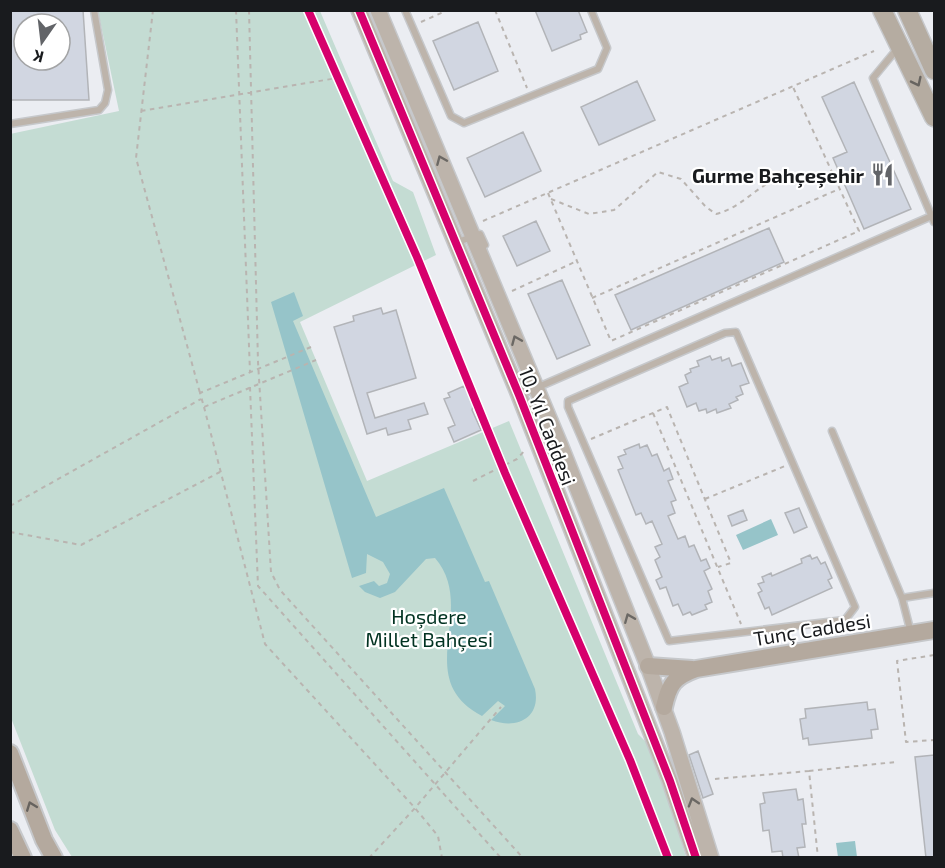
<svg xmlns="http://www.w3.org/2000/svg" width="945" height="868" viewBox="0 0 945 868" font-family="'Exo 2',sans-serif">
  <rect width="100%" height="100%" fill="#ebedf2"/>
  <path fill="#c4dcd3" d="M 98,11 L 320,11 L 393,181 L 413,192 L 436,255 L 300,322 L 367,481 L 509,421 L 638,734 L 654,750 L 686,857 L 72,857 L 55,830 L 11,718 L 10,134 L 119,111 Z"/>
  <path fill="#96c4c9" d="M 294,292 L 303,316 L 293,321 L 376,517 L 444,488 L 485,582 L 489,581 L 535,689 C 541,718 517,730 491,720 L 505,706 L 498,701 L 482,716 C 410,678 479,609 435,558 L 426,559 L 395,592 L 380,598 L 365,592 L 359,586 L 374,581 L 379,586 L 387,583 L 390,574 L 383,562 L 367,554 L 366,573 L 352,578 L 271,302 Z
    M 771,519 L 778,535 L 743,550 L 736,535 Z
    M 855,841 L 857,857 L 838,857 L 836,843 Z"/>
  <path fill="#d1d6e1" stroke="#b2b4b8" stroke-width="1.5" fill-rule="evenodd" d="M 10,10 L 83,10 L 89,100 L 10,100 ZM 24,24 L 60,24 L 60,60 L 24,60 Z
    M 535,10 L 578,10 L 587,32 L 580,35 L 581,39 L 552,51 Z
    M 478,22 L 498,71 L 454,90 L 433,41 Z
    M 637,81 L 655,120 L 599,145 L 581,107 Z
    M 854,82 L 911,209 L 864,229 L 833,158 L 847,152 L 822,97 Z
    M 523,132 L 541,171 L 485,197 L 467,158 Z
    M 536,221 L 550,251 L 517,266 L 503,236 Z
    M 769,228 L 784,262 L 631,330 L 615,295 Z
    M 562,280 L 590,345 L 557,359 L 528,294 Z
    M 381,308 L 383,314 L 396,310 L 416,378 L 367,393 L 375,418 L 424,403 L 428,414 L 408,420 L 411,429 L 388,435 L 386,428 L 367,434 L 334,327 L 354,321 L 353,316 Z
    M 710,356 L 712,360 L 721,357 L 722,361 L 729,358 L 732,366 L 741,363 L 749,383 L 740,386 L 743,394 L 736,397 L 738,400 L 729,404 L 731,408 L 717,413 L 716,409 L 707,413 L 706,409 L 699,411 L 696,403 L 687,407 L 679,387 L 688,383 L 685,375 L 691,372 L 690,369 L 699,366 L 697,361 Z
    M 464,386 L 474,403 L 472,410 L 481,430 L 454,442 L 448,428 L 455,425 L 444,399 L 450,397 L 448,393 Z
    M 639,444 L 640,448 L 647,445 L 652,456 L 657,454 L 664,471 L 669,468 L 673,479 L 668,481 L 676,500 L 671,502 L 675,513 L 668,516 L 678,539 L 685,536 L 689,547 L 694,545 L 701,561 L 706,559 L 710,568 L 704,571 L 712,589 L 708,591 L 712,602 L 705,605 L 707,609 L 692,615 L 690,612 L 683,615 L 678,604 L 673,606 L 666,587 L 660,589 L 656,580 L 662,577 L 655,560 L 660,557 L 655,547 L 662,544 L 652,521 L 646,524 L 641,513 L 636,515 L 618,470 L 623,468 L 618,457 L 626,454 L 624,450 Z
    M 799,508 L 807,527 L 794,533 L 785,513 Z
    M 743,510 L 747,520 L 732,526 L 728,516 Z
    M 810,555 L 812,559 L 817,557 L 821,564 L 825,562 L 832,578 L 828,580 L 832,588 L 772,615 L 769,607 L 765,609 L 758,593 L 762,591 L 758,584 L 764,582 L 762,577 L 771,573 L 772,576 L 802,563 L 801,559 Z
    M 867,702 L 868,710 L 875,709 L 878,729 L 871,730 L 872,738 L 809,745 L 808,738 L 803,739 L 800,719 L 806,718 L 805,709 Z
    M 698,751 L 713,794 L 703,798 L 689,755 Z
    M 934,755 L 934,858 L 926,858 L 915,757 Z
    M 796,789 L 798,800 L 803,799 L 806,824 L 802,824 L 805,847 L 797,848 L 799,858 L 783,858 L 782,851 L 772,852 L 769,830 L 763,831 L 760,804 L 765,803 L 763,793 Z"/>
  <g fill="none" stroke-linecap="round" stroke-linejoin="round">
    <defs>
      <path id="service" d="M 405,10 L 451,116 L 464,123 L 598,69 L 607,48 L 591,10
        M 897,49 L 873,78 L 934,222
        M 10,124 L 99,110 L 105,103 L 108,90 L 94,10
        M 455,243 L 480,234 L 485,245
        M 736,332 L 855,607 L 845,620 L 669,641 L 568,407 L 568,401 L 725,333 Z
        M 520,395 L 934,215
        M 832,431 L 902,598 L 934,593
        M 902,598 L 911,633"/>
      <path id="tertiary" d="M 359,10 L 519,395 L 670,781 L 696,858
        M 378,10 L 561,447 L 648,666 L 672,732 L 711,858"/>
      <path id="secondary" d="M 648,666 L 692,669
        M 664,707 C 669,684 674,677 696,669 L 934,630
        M 10,753 L 44,840 L 54,858
        M 10,830 L 23,858"/>
      <path id="primary" d="M 882,10 L 934,117
        M 907,10 L 934,70"/>
    </defs>
    <use href="#service" stroke="#c6c8cb" stroke-width="9"/>
    <use href="#tertiary" stroke="#c6c8cb" stroke-width="18"/>
    <use href="#secondary" stroke="#c6c8cb" stroke-width="20"/>
    <use href="#primary" stroke="#c6c8cb" stroke-width="21"/>
    <path stroke="#b9b4b0" stroke-width="2" stroke-dasharray="4.5 4.5" stroke-linecap="butt" d="M 153,10 L 136,158 L 200,393
      M 236,10 L 250,372
      M 249,10 L 258,362 L 271,572 L 280,590 L 523,858
      M 495,10 L 527,88
      M 421,22 L 448,10
      M 141,111 L 337,78
      M 548,193 L 611,341 L 859,231 L 793,87
      M 551,199 L 589,214 L 614,210 L 658,172 L 681,179 L 706,207 L 716,214 C 740,208 753,190 774,180 C 793,172 816,177 835,179
      M 483,221 L 874,51
      M 512,291 L 577,261
      M 592,298 L 839,189
      M 311,347 L 200,393 L 204,407 L 316,360
      M 250,387 L 258,586 L 501,858
      M 204,407 L 265,644 L 415,808 L 438,836 L 442,858
      M 653,413 L 741,624
      M 591,439 L 667,407 L 731,563 L 718,567
      M 473,481 L 517,459 L 526,449
      M 705,499 L 785,466
      M 10,506 L 201,399
      M 10,532 L 81,545 L 220,472
      M 934,655 L 897,661 L 906,742 L 934,740
      M 809,771 L 896,762
      M 715,779 L 809,771 L 818,858
      M 369,858 L 415,808 L 501,707"/>
    <use href="#service" stroke="#bdb4ab" stroke-width="6"/>
    <use href="#tertiary" stroke="#bdb4ab" stroke-width="15"/>
    <use href="#secondary" stroke="#b4a99e" stroke-width="16"/>
    <use href="#primary" stroke="#b5aca1" stroke-width="18"/>
    <defs>
      <path id="cycleway" d="M 308,10 L 417,257 L 505,473 L 630,760 L 668,858
        M 359,10 L 519,395 L 670,781 L 696,858"/>
    </defs>
    <use href="#cycleway" stroke="#fff" stroke-width="11"/>
    <use href="#cycleway" stroke="#d6006c" stroke-width="8"/>
  </g>
  <defs><path id="oneway-chevron" d="M-2-3.5L2.5 0L-2 3.5" fill="none" stroke-width="1.6" stroke-linecap="round" stroke-linejoin="round" transform="scale(1.5)"/></defs>
  <use stroke="#676460" href="#oneway-chevron" transform="translate(917 82) rotate(64)"/>
  <g stroke="#6b6864">
    <use href="#oneway-chevron" transform="translate(441 160) rotate(-113)"/>
    <use href="#oneway-chevron" transform="translate(516 340) rotate(-113)"/>
    <use href="#oneway-chevron" transform="translate(629 618) rotate(-112)"/>
    <use href="#oneway-chevron" transform="translate(693 802) rotate(-107)"/>
  </g>
  <use stroke="#66625e" href="#oneway-chevron" transform="translate(31 806) rotate(-111)"/>
  <defs>
    <symbol id="restaurant-bare" viewBox="-9 -9 18 18"><path d="M-5-6h1v4h1v-4h1v4h1v-4h1v5L-1.5 .5V6h-2V.5L-5-1ZM5-6V6H3V1.5H1.5Q1.5-4 5-6Z" fill="#626468" stroke="#fff" stroke-width="2.5" paint-order="stroke"/></symbol>
  </defs>
  <g fill-rule="evenodd">
    <use href="#restaurant-bare" x="866" y="158" width="33" height="33"/>
  </g>
  <g text-anchor="middle" dominant-baseline="central" stroke-width="4.5" stroke-linejoin="round" paint-order="stroke">
    <g font-size="20" font-weight="bold" fill="#191b1e" stroke="#fff" text-anchor="end">
      <text x="864" y="175">Gurme Bahçeşehir</text>
    </g>
    <g font-size="20" fill="#191b1e" stroke="#fff">
      <text transform="translate(548 426) rotate(69)">10. Yıl Caddesi</text>
      <text transform="translate(812 629) rotate(-9)">Tunç Caddesi</text>
    </g>
    <g font-size="20" fill="#013221" stroke="#fff">
      <text x="429" y="616">Hoşdere<tspan x="429" dy="23">Millet Bahçesi</tspan></text>
    </g>
  </g>
  <rect width="945" height="868" fill="none" stroke="#191b1e" stroke-width="24"/>
  <g transform="translate(42 42) rotate(194)"><circle r="28" fill="#ffffff" stroke="#a3a4a5" stroke-width="1.5"/>
  <path d="M0-4.5L10 22L0 15L-10 22Z" fill="#626468"/>
  <text y="-9" font-size="16" font-weight="bold" text-anchor="middle" fill="#191b1e">K</text>
  </g>
</svg>
